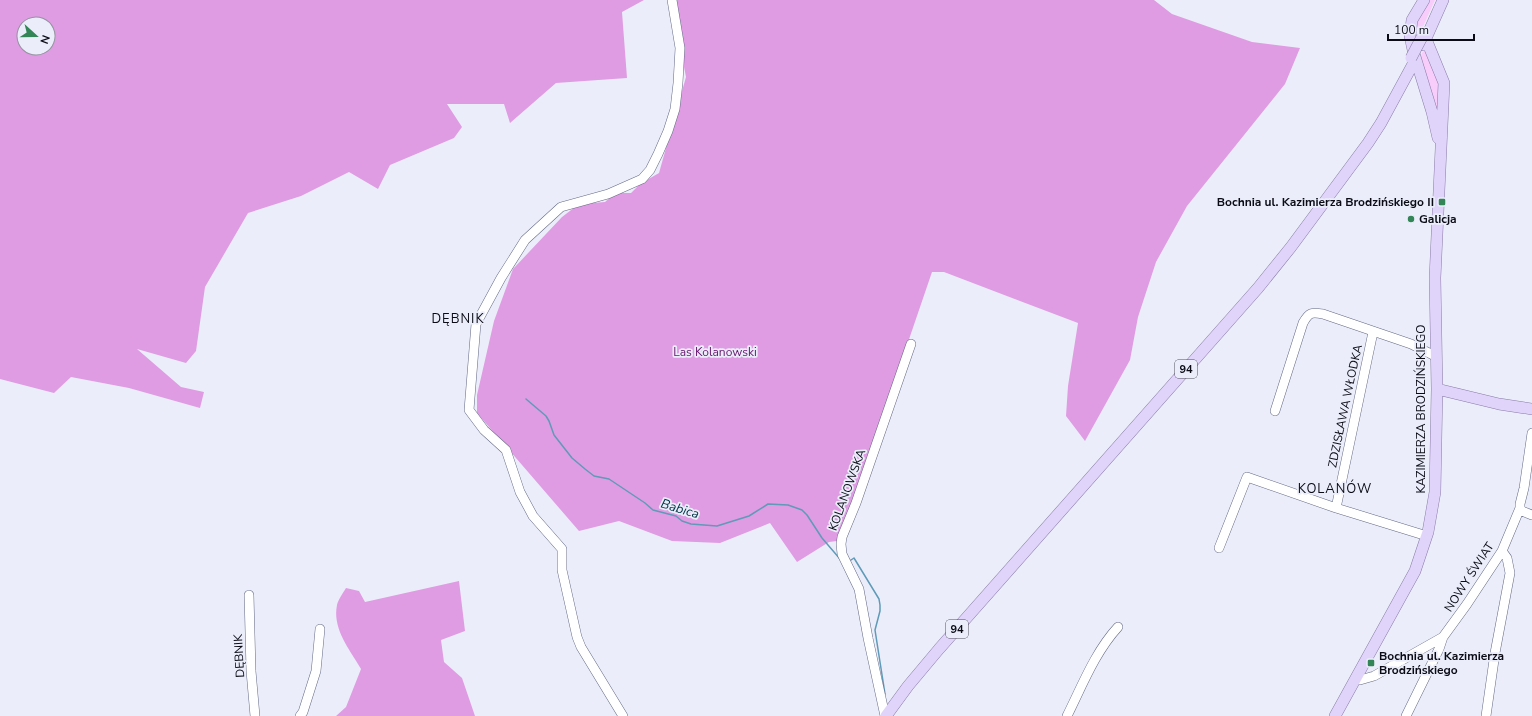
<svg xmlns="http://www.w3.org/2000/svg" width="1532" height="716" viewBox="0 0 1532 716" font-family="'Nunito Sans',sans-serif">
  <rect width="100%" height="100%" fill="#ebeefa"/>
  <path fill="#f9cdfb" d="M 1427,0 L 1435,0 L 1422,29 L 1415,26 Z
    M 1423,51 L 1426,52 L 1440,84 L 1439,127 L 1419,60 Z"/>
  <path fill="#df9ce3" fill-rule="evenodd" d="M 0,0 L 644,0 L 622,12 L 627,78 L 556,83 L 510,123 L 504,104 L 447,104 L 462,127 L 454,138 L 390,165 L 378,189 L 349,172 L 301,196 L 248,213 L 205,287 L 196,351 L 186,363 L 137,349 L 181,387 L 204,392 L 200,408 L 129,388 L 71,377 L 54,393 L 0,379 ZM 24,24 L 48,24 L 48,48 L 24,48 Z
    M 671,0 L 1154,0 L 1172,14 L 1252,42 L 1300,48 L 1285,84 L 1187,206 L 1156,262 L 1138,317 L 1130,360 L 1085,441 L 1066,416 L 1068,386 L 1078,323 L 944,272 L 932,272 L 848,518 L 837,541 L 829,542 L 797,562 L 770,523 L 720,543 L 672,541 L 619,521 L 579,531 L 477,413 L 477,395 L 494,321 L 513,269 L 562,217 L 579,204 L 605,202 L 615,193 L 631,193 L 640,184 L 659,173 L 686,77 Z
    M 459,581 L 465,631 L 441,640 L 444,662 L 462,678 L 475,716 L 336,716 L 346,707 L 361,669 C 350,650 332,629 337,605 C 338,600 343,593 346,588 L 359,591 L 365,602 Z"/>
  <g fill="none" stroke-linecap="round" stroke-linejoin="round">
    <path stroke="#5f9ab8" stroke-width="1.5" d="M 526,399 L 546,416 L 549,421 L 554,435 L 572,458 L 585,469 L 594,476 L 609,479 L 645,503 L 653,510 L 676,516 L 682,521 L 691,524 L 717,526 L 749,516 L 768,504 L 788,505 L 802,510 L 807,515 L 822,538 L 840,559
      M 851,560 L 854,558 L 879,599 L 880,605 L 880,611 L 875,630 L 885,694"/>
    <defs>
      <path id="minor" d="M 1275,411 L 1303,323 C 1309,312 1312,312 1323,314 L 1411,344 L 1435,356
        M 1336,508 L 1373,332
        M 1520,508 L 1522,511 L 1532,515
        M 1219,548 L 1247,477 L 1336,508 L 1427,536
        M 249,595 L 251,671 L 255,716
        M 1356,677 L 1360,680 L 1374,676 L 1443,637 L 1467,604 L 1502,551 L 1520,508 L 1520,504 L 1524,488 L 1532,433
        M 300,716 L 303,712 L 316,671 L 320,629
        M 623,716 L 581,647 L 577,637 L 562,570 L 562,549 L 533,516 L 520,492 L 506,450 L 484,430 L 469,410 L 476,324 L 501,278 L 525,240 L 561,207 L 608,194 L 642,179 L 650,170 L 658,154 L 668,131 L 675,109 L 678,83 L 680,48 L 672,0
        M 885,716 L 868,638 L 859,589 L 842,554 L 841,544 L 842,537 L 856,503 L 911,344
        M 1067,716 C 1082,686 1095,652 1118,627
        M 1406,716 L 1439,649 L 1443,637
        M 1486,716 L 1495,653 L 1510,573 L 1507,558 L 1502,551"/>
      <path id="major" d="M 1424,0 L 1412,20 L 1410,36 L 1413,50 L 1432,112 L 1438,138
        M 1423,45 L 1443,0
        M 1437,389 L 1499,404 L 1532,409
        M 886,716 L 908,686 L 939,649 L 1258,288 L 1291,247 L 1368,143 L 1381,123 L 1413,64
        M 1335,716 L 1415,571 L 1428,532 L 1435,492 L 1437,389 L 1435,278 L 1444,83 L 1426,39"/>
    </defs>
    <use href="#minor" stroke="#646984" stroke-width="10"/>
    <use href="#major" stroke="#897ba7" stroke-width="12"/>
    <use href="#minor" stroke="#fff" stroke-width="9"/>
    <use href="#major" stroke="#e1d4fa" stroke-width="11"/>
    <defs>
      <path id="major-bridge" d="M 1411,58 L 1422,37"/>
    </defs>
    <use href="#major-bridge" stroke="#897ba7" stroke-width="12" stroke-linecap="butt"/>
    <use href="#major-bridge" stroke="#e1d4fa" stroke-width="11"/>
  </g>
  <g fill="#338557" stroke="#ebeefa" stroke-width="1.5">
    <rect x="1438" y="198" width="8" height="8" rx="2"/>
    <circle cx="1411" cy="219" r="4"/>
    <rect x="1367" y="659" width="8" height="8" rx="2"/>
  </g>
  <g text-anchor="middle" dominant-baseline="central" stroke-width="3.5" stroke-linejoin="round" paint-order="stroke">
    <g fill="#ebeefa" stroke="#4e4f5a" stroke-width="1">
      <rect x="1175" y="360" width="22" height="18" rx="3"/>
      <rect x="946" y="620" width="22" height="18" rx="3"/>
    </g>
    <g font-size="11" font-weight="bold" fill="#0a0b15">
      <text x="1186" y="369">94</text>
      <text x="957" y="629">94</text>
    </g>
    <g font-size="12" font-weight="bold" fill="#0a0b15" stroke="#ebeefa" text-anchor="start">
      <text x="1434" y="202" text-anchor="end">Bochnia ul. Kazimierza Brodzińskiego II</text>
      <text x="1419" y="219">Galicja</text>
      <text x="1379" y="656">Bochnia ul. Kazimierza<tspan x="1379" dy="14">Brodzińskiego</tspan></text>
    </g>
    <g font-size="12" fill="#66166d" stroke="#ebeefa">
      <text x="715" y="352">Las Kolanowski</text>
    </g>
    <g font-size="12" fill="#0a0b15" stroke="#ebeefa">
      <text transform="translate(1345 406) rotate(-78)">ZDZISŁAWA WŁODKA</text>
      <text transform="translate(1421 409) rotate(-90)">KAZIMIERZA BRODZIŃSKIEGO</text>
      <text transform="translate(847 490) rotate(-70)">KOLANOWSKA</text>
      <text transform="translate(1469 577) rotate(-57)">NOWY ŚWIAT</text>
      <text transform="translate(239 656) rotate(-93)">DĘBNIK</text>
    </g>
    <g font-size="13" letter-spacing="1" fill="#0a0b15" stroke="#ebeefa">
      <text x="458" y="319">DĘBNIK</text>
      <text x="1335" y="489">KOLANÓW</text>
    </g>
    <g font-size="13" font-style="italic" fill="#003446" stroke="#ebeefa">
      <text transform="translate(680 509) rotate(17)">Babica</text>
    </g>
  </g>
  <g transform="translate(36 36) rotate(111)"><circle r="19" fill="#ebeefa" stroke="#91939e"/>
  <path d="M0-3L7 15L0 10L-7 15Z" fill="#338557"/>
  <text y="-6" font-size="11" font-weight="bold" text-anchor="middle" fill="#0a0b15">N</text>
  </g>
  <path d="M1388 34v6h86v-6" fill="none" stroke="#0a0b15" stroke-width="2"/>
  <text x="1394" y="34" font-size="12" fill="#0a0b15" stroke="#ebeefa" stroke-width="3" paint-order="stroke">100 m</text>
</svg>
